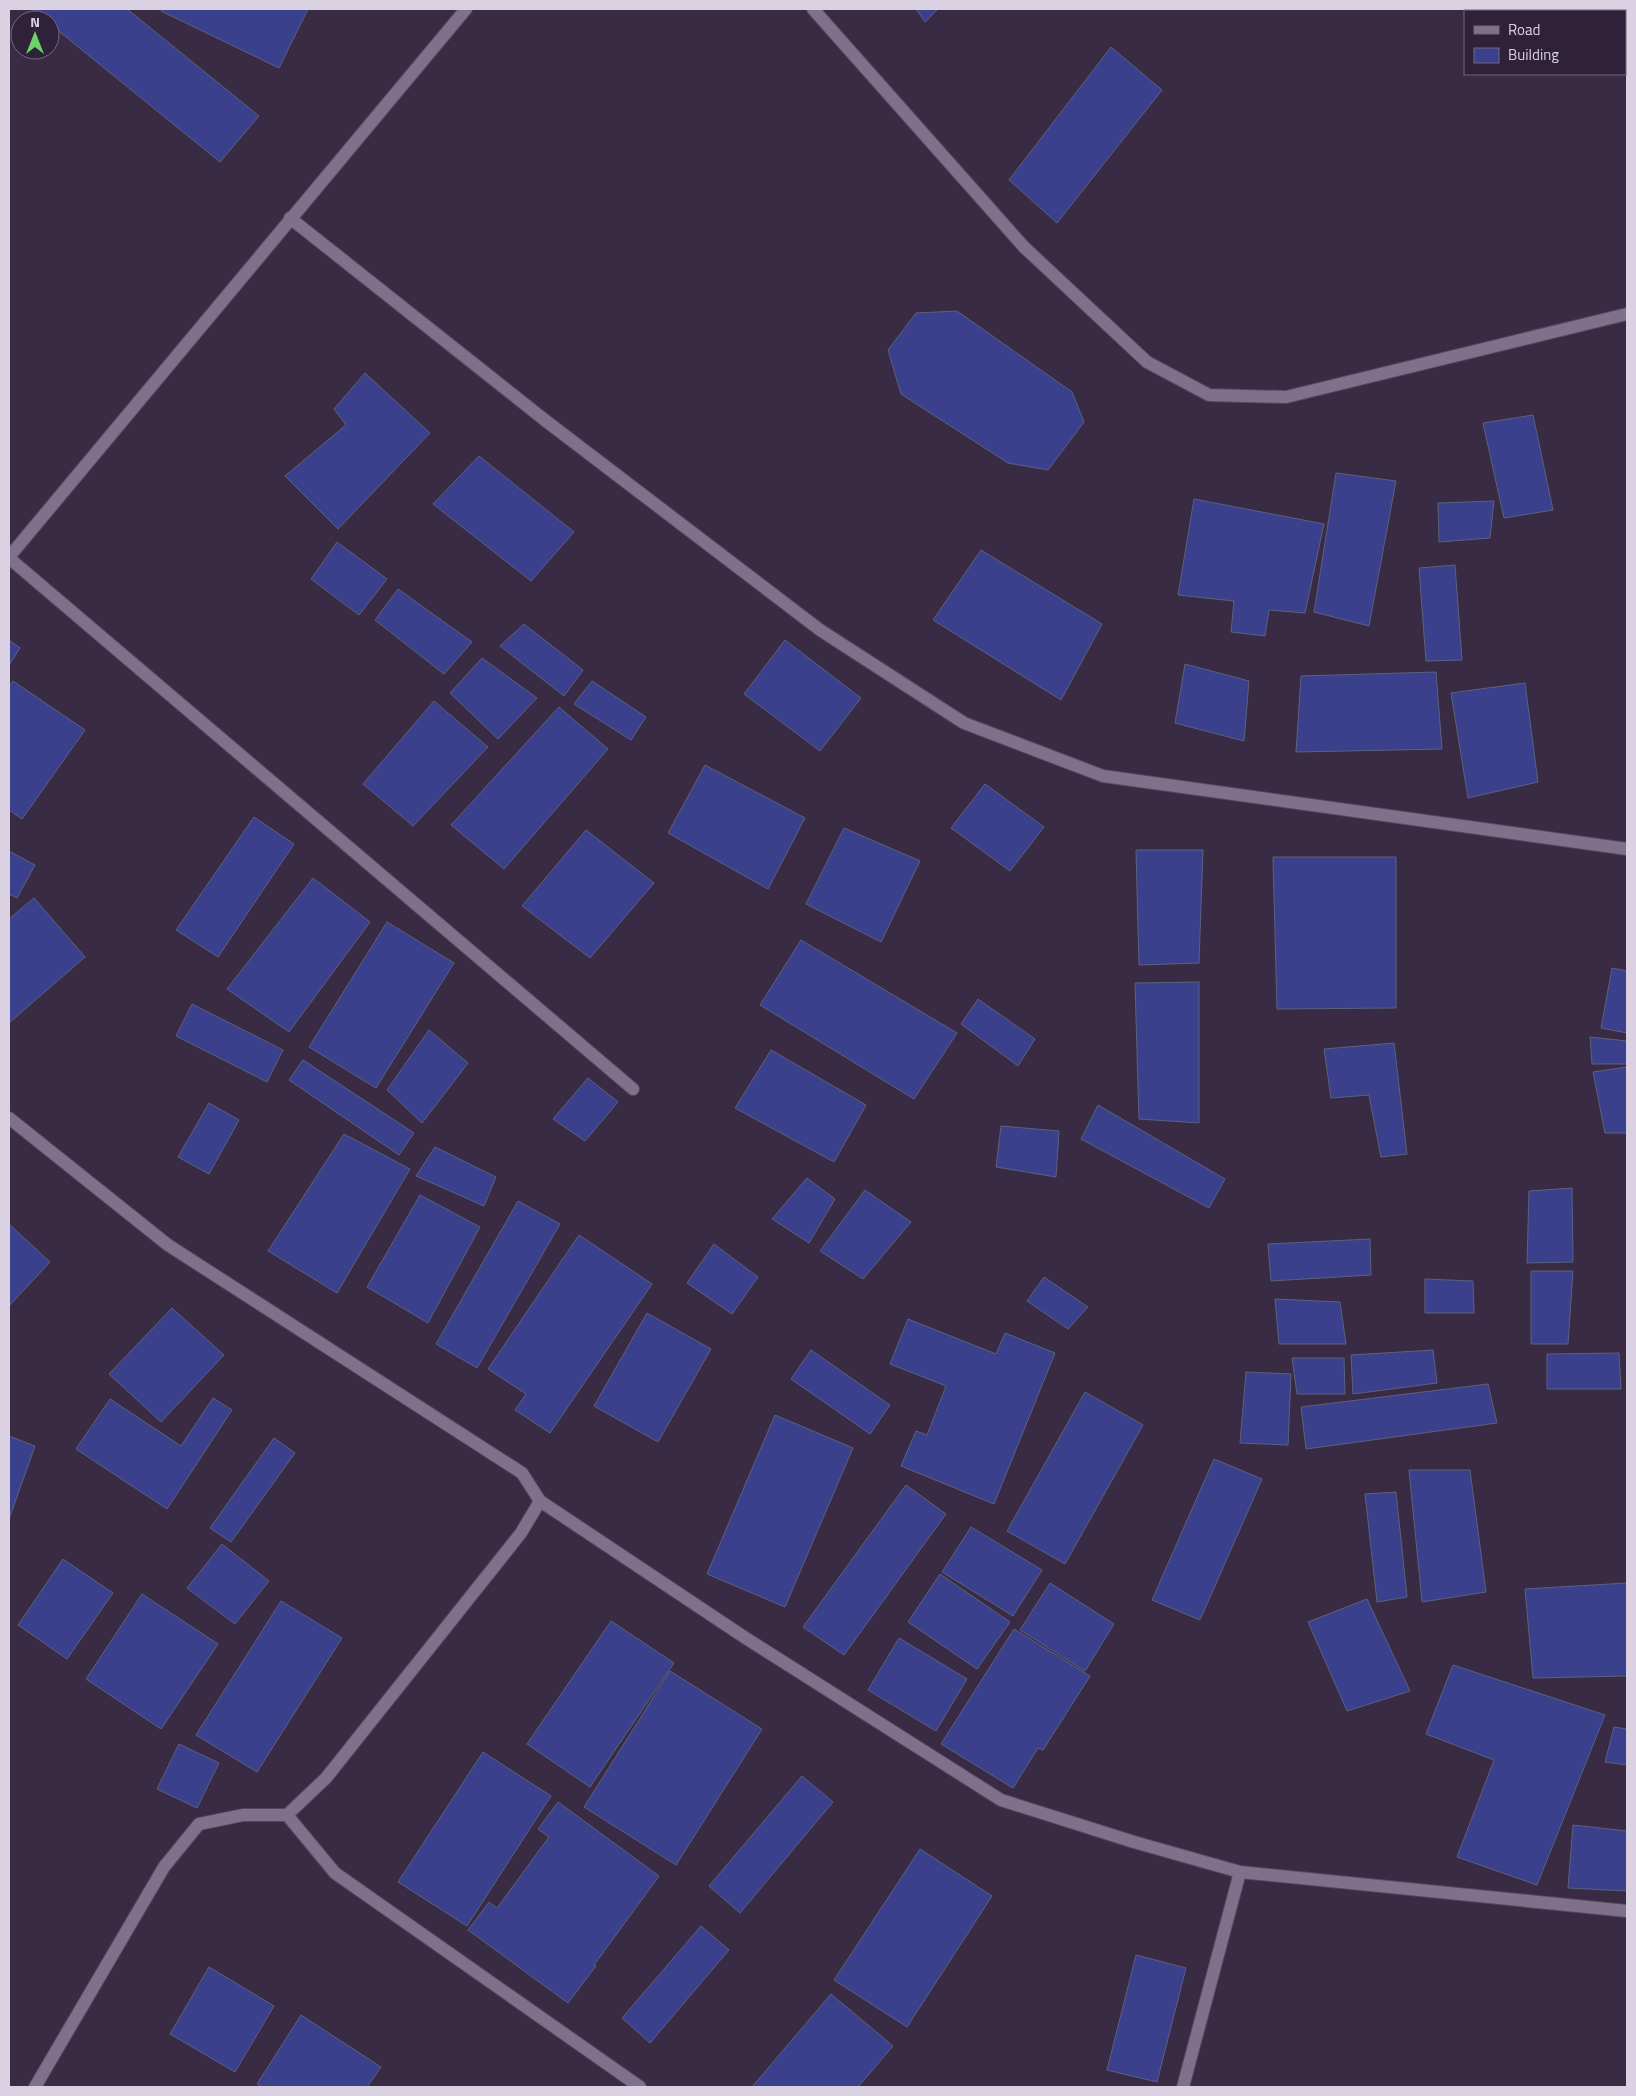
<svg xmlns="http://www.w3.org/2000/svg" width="1636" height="2096" viewBox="0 0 1636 2096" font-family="'Titillium Web',sans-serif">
  <rect width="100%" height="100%" fill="#392b44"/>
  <path fill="#3a408b" stroke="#5c617e" d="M 32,9 L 127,9 L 259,116 L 220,162 L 50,24 L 50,20 L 45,20 Z
    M 162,9 L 308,9 L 279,68 L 161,11 Z
    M 916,9 L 938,9 L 925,22 Z
    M 1111,47 L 1162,90 L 1057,223 L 1009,180 Z
    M 957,311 L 1072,392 L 1084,422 L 1048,470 L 1008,463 L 901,394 L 888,350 L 916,313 Z
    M 365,373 L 430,433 L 338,529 L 285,476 L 346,425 L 334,409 Z
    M 1533,415 L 1553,510 L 1504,518 L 1483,423 Z
    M 479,456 L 574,532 L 531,581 L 433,504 Z
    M 1336,473 L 1396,481 L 1369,626 L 1314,612 Z
    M 1194,499 L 1324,524 L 1305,613 L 1269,610 L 1265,636 L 1231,632 L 1234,601 L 1178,595 Z
    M 1494,501 L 1490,538 L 1439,542 L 1438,503 Z
    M 337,542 L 387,579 L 359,615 L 311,579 Z
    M 981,550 L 1102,624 L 1061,700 L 933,620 Z
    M 1455,565 L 1462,660 L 1426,661 L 1419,568 Z
    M 398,589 L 472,642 L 444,674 L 375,620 Z
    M 524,624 L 583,670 L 564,696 L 500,646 Z
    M 9,640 L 20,648 L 9,665 Z
    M 785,640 L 861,698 L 820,751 L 744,694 Z
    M 482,658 L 537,698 L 498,739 L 450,693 Z
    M 1185,664 L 1249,681 L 1244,741 L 1175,723 Z
    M 1436,672 L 1442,749 L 1296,752 L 1301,676 Z
    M 13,681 L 85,730 L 22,819 L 9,810 L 9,687 Z
    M 592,681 L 646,717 L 631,740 L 574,704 Z
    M 1525,683 L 1538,782 L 1468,798 L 1451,693 Z
    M 434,701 L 488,747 L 413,826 L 363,784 Z
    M 559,707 L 608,749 L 504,869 L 451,825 Z
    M 705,765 L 805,818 L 768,889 L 668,833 Z
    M 985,784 L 1044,827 L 1010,871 L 951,828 Z
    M 254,817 L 294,844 L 218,957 L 176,930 Z
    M 844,828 L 920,861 L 881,942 L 806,904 Z
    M 586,830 L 654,883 L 590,958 L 522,906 Z
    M 1136,850 L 1203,850 L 1199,963 L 1139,965 Z
    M 9,851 L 35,865 L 17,898 L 9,894 Z
    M 1273,857 L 1396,857 L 1396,1008 L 1277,1009 Z
    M 313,878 L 370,922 L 289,1032 L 227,989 Z
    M 34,898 L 85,957 L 9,1023 L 9,919 Z
    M 387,922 L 454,963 L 376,1088 L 309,1047 Z
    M 801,940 L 957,1033 L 914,1099 L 760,1005 Z
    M 1612,968 L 1627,971 L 1627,1033 L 1601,1028 Z
    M 1199,982 L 1199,1123 L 1139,1119 L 1135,983 Z
    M 978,999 L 1035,1039 L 1018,1066 L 961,1024 Z
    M 192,1004 L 283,1050 L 267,1082 L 176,1036 Z
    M 429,1030 L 468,1063 L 422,1123 L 387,1090 Z
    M 1590,1037 L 1627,1041 L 1627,1064 L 1592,1064 Z
    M 1394,1043 L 1407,1154 L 1381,1157 L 1369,1095 L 1331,1098 L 1324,1049 Z
    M 771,1050 L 866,1105 L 834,1162 L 735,1108 Z
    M 303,1060 L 414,1133 L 399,1155 L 289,1080 Z
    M 1627,1067 L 1627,1133 L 1605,1133 L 1593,1072 Z
    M 588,1078 L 618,1102 L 585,1141 L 553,1119 Z
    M 209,1103 L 239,1120 L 209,1174 L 178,1157 Z
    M 1098,1105 L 1225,1179 L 1209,1208 L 1081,1139 Z
    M 1001,1126 L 1059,1131 L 1056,1177 L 996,1167 Z
    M 344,1134 L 410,1169 L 337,1293 L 268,1251 Z
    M 435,1147 L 496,1177 L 484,1206 L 416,1176 Z
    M 807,1178 L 835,1199 L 809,1243 L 772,1219 Z
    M 1572,1188 L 1573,1262 L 1527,1263 L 1529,1191 Z
    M 865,1190 L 911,1222 L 863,1279 L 820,1251 Z
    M 420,1195 L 480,1227 L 428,1323 L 367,1287 Z
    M 518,1201 L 560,1224 L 477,1368 L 436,1344 Z
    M 9,1224 L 50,1262 L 9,1306 Z
    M 579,1235 L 652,1284 L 550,1433 L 515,1410 L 526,1394 L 488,1369 Z
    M 1370,1239 L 1371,1275 L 1271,1281 L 1268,1244 Z
    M 714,1244 L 758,1277 L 732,1314 L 687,1283 Z
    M 1531,1271 L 1573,1271 L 1568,1344 L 1531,1344 Z
    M 1044,1277 L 1088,1307 L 1068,1329 L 1027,1301 Z
    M 1425,1279 L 1473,1281 L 1474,1313 L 1425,1313 Z
    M 1275,1299 L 1340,1302 L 1346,1344 L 1279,1344 Z
    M 172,1308 L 224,1355 L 161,1422 L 109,1374 Z
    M 647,1313 L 711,1349 L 658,1442 L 594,1406 Z
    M 908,1319 L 996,1354 L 1005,1333 L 1055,1353 L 994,1504 L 901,1466 L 916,1431 L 927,1435 L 946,1386 L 890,1364 Z
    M 811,1350 L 890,1405 L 870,1434 L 791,1379 Z
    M 1433,1350 L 1437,1383 L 1353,1394 L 1351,1355 Z
    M 1619,1353 L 1621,1389 L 1547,1389 L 1547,1354 Z
    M 1292,1358 L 1344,1358 L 1345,1394 L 1297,1394 Z
    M 1246,1372 L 1291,1374 L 1288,1445 L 1240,1443 Z
    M 1488,1384 L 1497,1423 L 1306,1449 L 1301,1407 Z
    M 1085,1392 L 1143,1425 L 1065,1564 L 1007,1531 Z
    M 213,1398 L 232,1410 L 167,1509 L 76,1449 L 110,1399 L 181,1446 Z
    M 775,1415 L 853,1448 L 785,1607 L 707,1574 Z
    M 9,1436 L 35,1446 L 9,1519 Z
    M 274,1438 L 295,1453 L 231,1542 L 210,1528 Z
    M 1214,1459 L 1262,1479 L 1200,1620 L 1152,1600 Z
    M 1409,1470 L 1470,1470 L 1486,1592 L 1422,1602 Z
    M 906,1485 L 946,1514 L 844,1655 L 803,1627 Z
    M 1396,1492 L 1407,1597 L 1377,1602 L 1365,1494 Z
    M 971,1527 L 1042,1570 L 1013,1616 L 942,1572 Z
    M 222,1544 L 269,1581 L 235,1624 L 187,1588 Z
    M 63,1559 L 113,1593 L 67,1659 L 18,1625 Z
    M 940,1574 L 1010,1622 L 977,1669 L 908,1622 Z
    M 1050,1583 L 1114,1624 L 1085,1671 L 1020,1630 Z
    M 1627,1583 L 1627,1676 L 1533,1678 L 1525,1589 Z
    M 142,1594 L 218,1644 L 161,1729 L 86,1679 Z
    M 1367,1599 L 1410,1691 L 1347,1711 L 1308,1622 Z
    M 281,1601 L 342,1638 L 257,1772 L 196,1735 Z
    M 611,1621 L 674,1663 L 590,1787 L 527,1744 Z
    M 1014,1629 L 1090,1676 L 1043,1750 L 1038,1748 L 1013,1788 L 941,1744 Z
    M 899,1638 L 967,1679 L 936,1731 L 868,1690 Z
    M 1453,1665 L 1605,1715 L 1537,1885 L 1457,1857 L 1494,1760 L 1426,1734 Z
    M 670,1671 L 762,1729 L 676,1865 L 584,1807 Z
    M 1614,1727 L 1627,1729 L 1627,1765 L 1605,1762 Z
    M 179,1744 L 219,1763 L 197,1808 L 157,1789 Z
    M 483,1752 L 551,1796 L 467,1926 L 398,1882 Z
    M 802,1776 L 833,1802 L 740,1913 L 709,1886 Z
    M 558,1802 L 659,1876 L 594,1965 L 596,1966 L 568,2003 L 468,1930 L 489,1902 L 497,1908 L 549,1837 L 538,1829 Z
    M 1573,1825 L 1627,1831 L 1627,1891 L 1568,1888 Z
    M 920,1849 L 992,1896 L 907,2027 L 834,1980 Z
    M 701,1926 L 729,1950 L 650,2043 L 622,2018 Z
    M 1136,1955 L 1186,1968 L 1157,2082 L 1107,2070 Z
    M 209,1967 L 274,2006 L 235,2072 L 170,2034 Z
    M 831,1994 L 893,2046 L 858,2087 L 752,2087 Z
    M 301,2015 L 381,2067 L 367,2087 L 262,2087 L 257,2084 Z"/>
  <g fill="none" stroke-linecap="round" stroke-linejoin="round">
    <defs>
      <path id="minor" d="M 813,9 L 1024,247 L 1147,362 L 1209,395 L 1286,397 L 1627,314
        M 290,218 L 546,421 L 820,630 L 964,723 L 1103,776 L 1627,849
        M 9,558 L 633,1089
        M 9,1118 L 168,1245 L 522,1473 L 540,1501 L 744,1637 L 1001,1800 L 1134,1842 L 1240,1872 L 1627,1911
        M 287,1815 L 335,1873 L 640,2087
        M 35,2087 L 164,1867 L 199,1824 L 243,1815 L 287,1815 L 326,1778 L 521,1533 L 540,1501
        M 1183,2087 L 1240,1872"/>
      <path id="tertiary" d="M 9,557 L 466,9"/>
    </defs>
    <use href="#minor" stroke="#54485e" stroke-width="14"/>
    <use href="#tertiary" stroke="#54485e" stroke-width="14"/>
    <use href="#minor" stroke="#7f708c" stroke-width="12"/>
    <use href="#tertiary" stroke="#7f708c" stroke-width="12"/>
  </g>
  <rect width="1636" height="2096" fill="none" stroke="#dad2e2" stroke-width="20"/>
  <rect x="1464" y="10" width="162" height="65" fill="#2f2139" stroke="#73687d"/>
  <rect x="1474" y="26" width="25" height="8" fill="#7f708c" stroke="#73687d"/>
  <text x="1508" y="35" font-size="15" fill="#dad2e2">Road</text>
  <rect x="1474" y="48" width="25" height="15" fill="#3a408b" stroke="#73687d"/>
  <text x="1508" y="60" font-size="15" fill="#dad2e2">Building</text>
  <g transform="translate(35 35)"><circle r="24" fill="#2f2139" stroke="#73687d"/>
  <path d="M0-4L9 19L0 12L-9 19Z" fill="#68d465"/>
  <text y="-8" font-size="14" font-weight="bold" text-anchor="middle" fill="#dad2e2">N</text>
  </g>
</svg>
